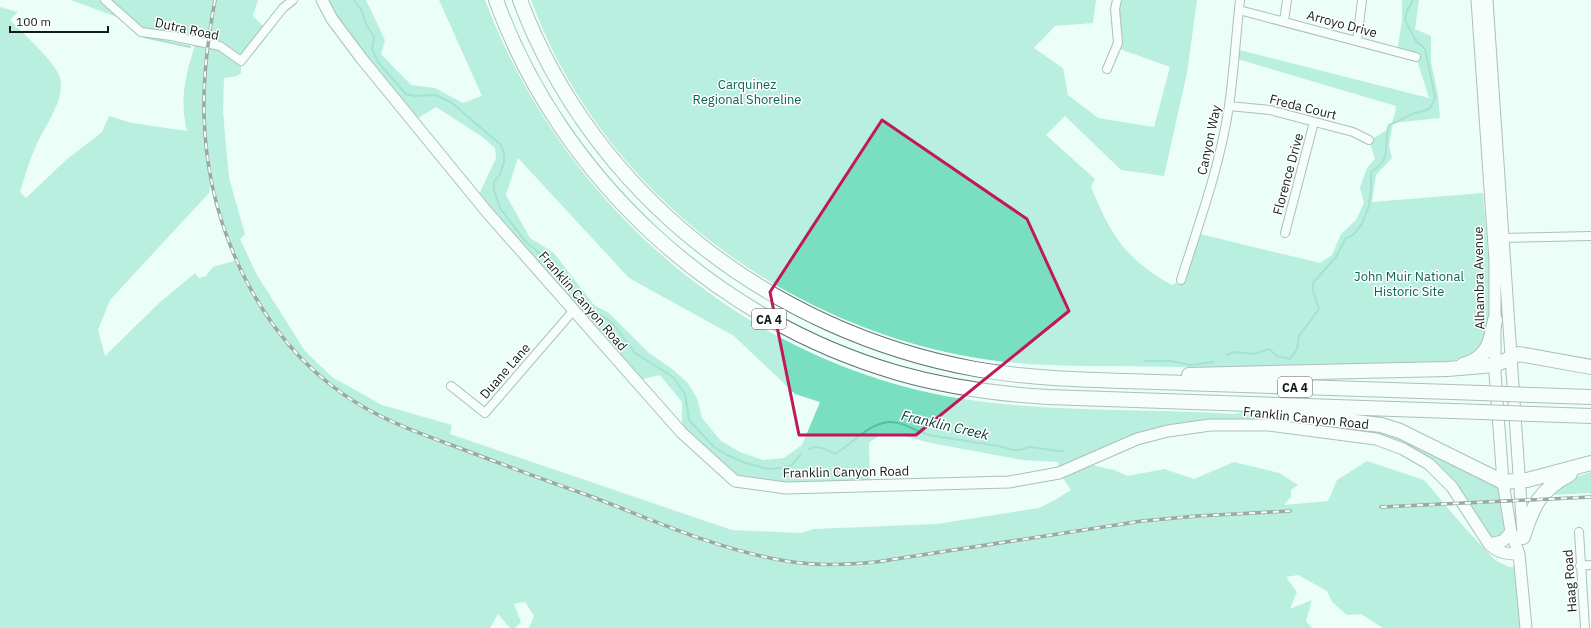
<svg xmlns="http://www.w3.org/2000/svg" width="1591" height="628" viewBox="0 0 1591 628" font-family="'IBM Plex Sans',sans-serif">
  <rect width="100%" height="100%" fill="#ecfef8"/>
  <path fill="#7adec1" fill-rule="evenodd" d="M 71,0 L 258,0 L 253,16 L 266,29 L 241,61 L 241,73 L 237,76 L 224,78 L 223,112 L 229,178 L 245,234 L 240,239 L 257,275 L 305,351 L 332,377 L 382,405 L 452,425 L 450,434 L 732,530 L 801,533 L 814,529 L 937,524 L 1039,508 L 1055,500 L 1071,490 L 1059,473 L 1058,462 L 1022,460 L 931,443 L 901,435 L 880,435 L 869,443 L 870,486 L 735,481 L 682,433 L 682,402 L 660,375 L 635,381 L 477,199 L 496,158 L 495,148 L 481,136 L 436,107 L 412,122 L 322,0 L 366,0 L 385,40 L 381,54 L 411,85 L 435,88 L 463,103 L 482,96 L 439,0 L 485,0 C 561,202 742,362 957,398 C 1048,413 1143,408 1235,414 L 1248,410 L 1381,425 L 1503,482 L 1511,532 L 1489,544 L 1452,487 L 1403,449 L 1269,425 L 1168,431 L 1083,463 L 1114,470 L 1128,476 L 1164,469 L 1194,479 L 1234,462 L 1279,473 L 1298,485 L 1291,490 L 1291,497 L 1284,505 L 1328,501 L 1337,480 L 1367,461 L 1424,480 L 1464,527 L 1495,560 L 1509,567 L 1521,566 L 1526,628 L 1383,628 L 1361,614 L 1347,615 L 1332,602 L 1327,591 L 1298,575 L 1286,577 L 1297,592 L 1290,609 L 1312,600 L 1306,621 L 1312,628 L 529,628 L 534,616 L 525,602 L 514,604 L 521,622 L 515,628 L 510,628 L 498,614 L 490,628 L 0,628 L 0,7 L 18,12 L 10,20 C 22,33 56,62 60,78 C 66,99 44,127 36,146 C 29,161 25,177 20,192 L 26,198 L 66,160 L 102,132 L 109,116 L 132,123 L 187,131 C 179,97 186,74 196,41 L 141,32 L 130,22 ZM 518,158 L 629,278 L 734,336 L 795,394 L 820,402 L 802,445 L 784,458 L 763,460 L 740,452 L 721,441 L 702,418 L 697,398 L 687,382 L 671,368 L 649,353 L 609,313 L 594,305 L 554,253 L 530,238 L 506,195 ZM 211,180 L 224,226 L 237,260 L 213,267 L 206,276 L 199,278 L 195,273 L 158,304 L 105,356 L 98,330 L 110,300 L 209,193 Z
    M 531,0 L 1096,0 L 1093,23 L 1055,26 L 1034,48 L 1063,68 L 1068,95 L 1098,118 L 1154,127 L 1170,67 L 1117,48 L 1117,0 L 1197,0 L 1187,73 L 1164,176 L 1121,170 L 1065,116 L 1046,135 L 1095,179 L 1091,187 C 1111,235 1125,259 1172,285 L 1181,280 L 1196,233 L 1320,263 L 1332,255 L 1341,234 L 1356,220 L 1364,203 L 1360,187 L 1367,168 L 1375,159 L 1369,140 C 1387,132 1394,126 1396,106 L 1234,58 L 1235,49 L 1429,98 L 1416,57 L 1397,52 L 1402,21 L 1402,0 L 1419,0 L 1415,29 L 1431,36 L 1431,62 L 1438,95 L 1440,118 L 1393,123 L 1389,146 L 1392,158 L 1376,175 L 1372,202 L 1483,193 L 1491,289 L 1491,320 L 1482,343 L 1477,350 L 1462,358 L 1451,361 C 1420,365 1386,364 1354,365 C 1310,366 1264,369 1220,369 C 1203,369 1187,367 1171,367 C 1108,365 1045,369 983,359 C 784,328 601,191 531,0 Z
    M 1591,472 L 1591,493 L 1551,495 L 1570,479 Z"/>
  <g fill="none" stroke-linecap="round" stroke-linejoin="round">
    <path stroke="#4fc1a3" stroke-width="2" d="M 354,0 L 362,11 L 365,22 L 374,37 L 372,49 L 378,62 L 406,94 L 415,96 L 436,95 L 452,103 L 501,145 L 504,153 L 504,162 L 500,174 L 494,182 L 494,190 L 500,208 L 525,241 L 557,268 L 575,295 L 589,310 L 607,319 L 615,326 L 635,353 L 673,377 L 685,394 L 689,420 L 714,447 L 727,455 L 746,463 L 768,469 L 783,468 L 792,465 L 801,454
      M 144,37 L 190,47
      M 1227,355 L 1235,352 L 1253,354 L 1269,349 L 1277,356 L 1290,359 L 1297,349 L 1299,336 L 1319,309 L 1313,291 L 1313,283 L 1336,257 L 1346,238 L 1353,235 L 1362,224 L 1369,206 L 1371,188 L 1371,172 C 1393,159 1383,145 1389,125 C 1397,122 1405,118 1412,114 C 1425,109 1430,114 1435,97 L 1425,49 L 1416,41 L 1405,20 L 1407,11 L 1413,0
      M 1145,361 L 1170,361 L 1191,365 L 1213,362
      M 809,449 C 818,445 827,449 834,454 C 853,445 866,424 889,422 C 903,421 916,432 929,435 C 952,439 975,442 998,446 C 1005,447 1012,451 1019,450 C 1023,450 1026,447 1030,447 C 1042,448 1052,451 1064,451"/>
    <defs>
      <path id="street" d="M 105,0 L 141,32 L 171,36 L 220,46 L 241,61 L 283,8 L 293,0
        M 1239,10 L 1416,57
        M 1284,21 L 1287,0
        M 1357,41 L 1362,0
        M 1107,69 L 1118,43 L 1115,9 L 1117,0
        M 1229,106 L 1270,110 L 1353,132 L 1369,140
        M 1285,233 L 1314,122
        M 1498,238 L 1591,236
        M 1181,280 C 1199,223 1220,166 1229,106 C 1234,71 1236,35 1240,0
        M 451,386 L 485,413 L 573,311
        M 1579,532 L 1585,628
        M 1580,566 L 1591,565"/>
      <path id="secondary" d="M 322,0 L 332,19 L 362,59 L 487,212 L 682,433 L 735,481 L 786,488 L 1009,482 L 1059,473 L 1137,439 L 1168,431 L 1210,425 L 1269,425 L 1376,439 L 1403,449 L 1429,464 L 1452,487 L 1489,544 C 1498,553 1506,554 1519,554
        M 1477,0 L 1495,261 L 1495,373 L 1503,482 L 1511,532 L 1519,554 L 1526,628
        M 1487,0 L 1523,534
        M 1489,544 L 1503,541 L 1511,532"/>
      <path id="highway" d="M 496,0 C 561,179 715,320 898,373 C 947,387 997,394 1048,397 L 1482,412
        M 520,0 C 593,195 772,332 975,369 C 1043,381 1114,380 1183,383 C 1282,386 1381,390 1481,393
        M 1463,365 C 1488,358 1491,342 1495,320
        M 1189,375 L 1447,369 L 1495,365 L 1519,354 L 1591,367
        M 1532,395 L 1591,397
        M 1278,413 L 1381,425 L 1400,431 L 1503,482 L 1527,480 L 1591,463
        M 1533,414 L 1591,416
        M 1523,537 C 1533,505 1540,490 1570,474"/>
    </defs>
    <use href="#street" stroke="#61756e" stroke-width="10"/>
    <use href="#secondary" stroke="#61756e" stroke-width="13"/>
    <use href="#highway" stroke="#61756e" stroke-width="16"/>
    <use href="#street" stroke="#fff" stroke-width="8"/>
    <use href="#secondary" stroke="#fff" stroke-width="11"/>
    <use href="#highway" stroke="#fff" stroke-width="14"/>
    <defs>
      <path id="rail" d="M 215,0 C 208,38 203,76 204,115 C 207,228 261,346 360,405 C 392,424 427,436 462,449 C 504,465 547,481 590,496 C 653,520 718,550 786,561 C 816,566 846,565 876,562 L 1142,521 L 1197,516 L 1290,511
        M 1381,507 L 1591,497"/>
    </defs>
    <use href="#rail" stroke="#38423f" stroke-width="3.5"/>
    <use href="#rail" stroke="#fff" stroke-width="2" stroke-dasharray="6" stroke-linecap="butt"/>
    <defs>
      <path id="highway-bridge" d="M 1481,393 L 1532,395
        M 1482,412 L 1533,414"/>
    </defs>
    <use href="#highway-bridge" stroke="#61756e" stroke-width="16" stroke-linecap="butt"/>
    <use href="#highway-bridge" stroke="#fff" stroke-width="14"/>
  </g>
  <path d="M0 0H1591V628H0ZM 882,120 L 1027,219 L 1069,311 L 916,435 L 799,435 L 770,292 Z" fill="#ecfef8" fill-opacity=".55" fill-rule="evenodd"/>
  <path fill="none" stroke="#c2185b" stroke-width="3" stroke-linejoin="round" d="M 882,120 L 1027,219 L 1069,311 L 916,435 L 799,435 L 770,292 Z"/>
  <g text-anchor="middle" dominant-baseline="central" stroke-width="3" stroke-linejoin="round" paint-order="stroke">
    <g fill="#fff" stroke="#5a5f5e" stroke-width="1">
      <rect x="752" y="309" width="34" height="20" rx="3"/>
      <rect x="1278" y="377" width="34" height="20" rx="3"/>
    </g>
    <g font-size="12" font-weight="bold" fill="#131b19">
      <text x="769" y="319">CA 4</text>
      <text x="1295" y="387">CA 4</text>
    </g>
    <g font-size="13" fill="#131b19" stroke="#fff">
      <text transform="translate(1342 24) rotate(15)">Arroyo Drive</text>
      <text transform="translate(187 29) rotate(12)">Dutra Road</text>
      <text transform="translate(1303 107) rotate(14)">Freda Court</text>
      <text transform="translate(1209 140) rotate(-78)">Canyon Way</text>
      <text transform="translate(1288 174) rotate(-75)">Florence Drive</text>
      <text transform="translate(1479 278) rotate(-91)">Alhambra Avenue</text>
      <text transform="translate(583 301) rotate(49)">Franklin Canyon Road</text>
      <text transform="translate(505 371) rotate(-49)">Duane Lane</text>
      <text transform="translate(1306 418) rotate(6)">Franklin Canyon Road</text>
      <text transform="translate(846 472) rotate(-1)">Franklin Canyon Road</text>
      <text transform="translate(1570 581) rotate(-94)">Haag Road</text>
    </g>
    <g font-size="13" fill="#056652" stroke="#fff">
      <text x="747" y="84">Carquinez<tspan x="747" dy="15">Regional Shoreline</tspan></text>
      <text x="1409" y="276">John Muir National<tspan x="1409" dy="15">Historic Site</tspan></text>
    </g>
    <g font-size="14" font-style="italic" fill="#053a2e" stroke="#fff">
      <text transform="translate(945 425) rotate(13)">Franklin Creek</text>
    </g>
  </g>
  <path d="M10 26v6h98v-6" fill="none" stroke="#131b19" stroke-width="2"/>
  <text x="16" y="26" font-size="12" fill="#131b19" stroke="#ffffff" stroke-width="3" paint-order="stroke">100 m</text>
</svg>
